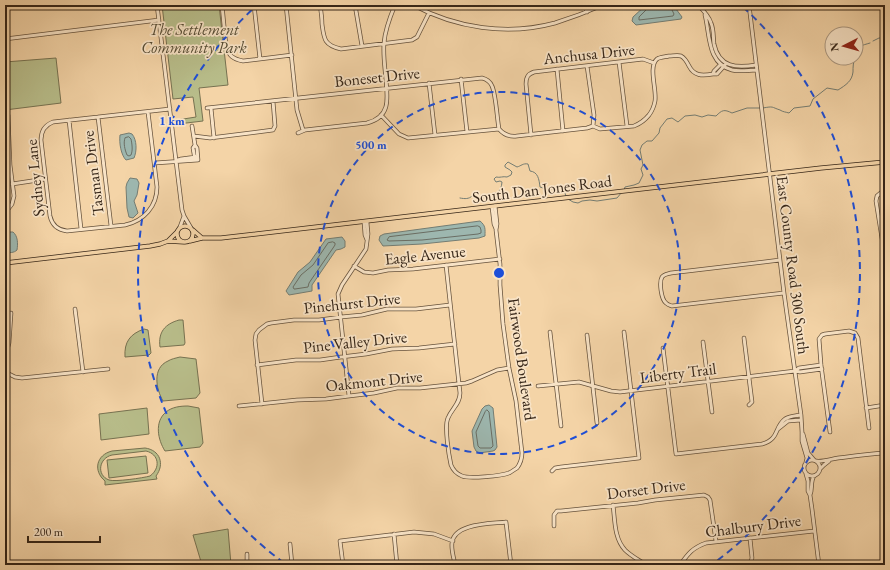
<svg xmlns="http://www.w3.org/2000/svg" width="890" height="570" viewBox="0 0 890 570" font-family="'EB Garamond',serif">
  <rect width="100%" height="100%" fill="#f4d4a7"/>
  <filter id="stains"><feTurbulence type="fractalNoise" baseFrequency=".005" numOctaves="4"/><feColorMatrix values="0 0 0 0 .2 0 0 0 0 .09 0 0 0 0 .02 0 0 0 .5 -.17"/></filter>
  <radialGradient id="worn" r=".72"><stop offset=".6" stop-color="#630" stop-opacity="0"/><stop offset="1" stop-color="#630" stop-opacity=".3"/></radialGradient>
  <path fill="#b8bd8a" stroke="#777251" fill-rule="evenodd" d="M 162,5 L 219,5 L 228,85 L 199,88 L 203,121 L 178,124 L 177,120 L 196,117 L 193,97 L 173,99 Z
    M 56,58 L 61,103 L 5,110 L 5,62 Z
    M 179,320 L 183,320 L 185,343 L 184,345 L 160,347 C 158,332 165,324 179,320 Z
    M 144,329 L 148,330 L 151,353 L 149,355 L 125,357 C 124,342 130,334 144,329 Z
    M 180,357 L 196,359 L 200,393 L 196,398 L 163,401 C 156,389 152,368 168,361 C 171,359 176,358 180,357 Z
    M 188,406 L 199,408 L 203,443 L 200,447 L 165,451 C 158,440 154,422 166,412 C 172,407 180,406 188,406 Z
    M 147,408 L 149,434 L 101,440 L 99,414 Z
    M 145,448 C 160,450 165,464 156,476 L 157,479 L 105,485 L 105,481 C 93,471 96,455 112,451 ZM 146,451 C 159,454 161,468 150,476 C 143,478 115,482 109,480 C 96,475 99,458 112,455 Z
    M 146,456 L 148,473 L 109,478 L 107,460 Z
    M 228,529 L 231,565 L 202,565 L 193,535 Z"/>
  <path fill="#9db7af" stroke="#747d73" d="M 646,5 L 673,5 L 682,17 L 681,19 L 636,25 L 632,21 L 633,17 Z
    M 129,133 L 132,134 C 137,140 137,151 134,158 L 126,160 C 121,155 119,143 120,135 Z
    M 130,178 L 137,179 L 139,183 L 137,195 L 134,201 L 138,213 L 133,218 L 129,217 L 127,208 L 126,187 L 127,183 Z
    M 480,221 C 486,226 485,229 485,236 L 479,238 L 422,244 L 383,246 L 379,240 L 380,236 L 384,234 Z
    M 5,232 L 13,232 C 18,236 18,244 17,250 C 14,253 9,253 5,252 Z
    M 342,237 L 345,241 L 345,247 L 341,249 L 336,250 L 312,285 L 312,291 L 289,295 L 286,291 L 298,272 L 310,262 L 326,239 Z
    M 489,405 L 493,408 L 497,447 L 495,450 L 493,451 L 479,453 L 476,451 L 474,447 L 472,431 L 482,409 L 485,406 Z"/>
  <g fill="none" stroke-linecap="round" stroke-linejoin="round">
    <path stroke="#6a6e64" stroke-width="1" d="M 648,5 L 647,9 L 639,17 L 639,20 L 673,16 L 674,14 L 671,8 L 670,5
      M 129,137 L 131,139 C 132,144 133,150 131,155 L 129,156 L 127,155 C 125,150 123,143 125,138 Z
      M 478,226 L 480,227 L 481,230 L 481,233 L 478,234 L 422,240 L 389,241 L 387,240 L 389,237 Z
      M 333,242 L 335,243 L 335,245 L 333,248 L 309,283 L 308,287 L 295,289 L 294,289 L 293,287 L 301,275 L 313,265 L 328,243 Z
      M 487,410 L 489,412 L 493,446 L 491,448 L 480,448 L 478,446 L 476,432 L 485,412 Z"/>
    <path stroke="#747d73" stroke-width="1" d="M 873,41 L 879,38 L 885,38
      M 856,55 C 860,44 861,46 870,43
      M 763,108 C 774,106 771,107 780,110 C 783,112 786,112 789,113 L 794,108 L 810,106 L 813,99 L 827,88 L 838,90 C 846,85 852,81 853,72 C 853,67 853,63 855,58
      M 624,190 L 625,187 L 634,185 L 639,183 L 643,175 L 641,169 L 643,165 L 640,150 L 642,145 L 647,141 L 652,141 L 659,133 L 660,128 L 667,119 L 672,118 L 678,122 L 685,116 L 695,115 L 702,117 L 708,115 L 716,116 C 722,110 724,109 732,113 L 747,108 L 760,108
      M 460,198 C 465,199 469,199 472,196 L 475,195 C 481,204 481,199 488,194 C 497,193 501,193 502,182 L 500,181 L 496,182 L 494,179 L 496,177 C 500,178 503,176 507,177 L 511,175 L 512,172 L 510,170 L 505,167 L 505,165 L 508,162 L 517,167 C 521,166 523,163 528,164 L 530,171 C 538,172 539,179 540,187 C 544,189 550,189 554,189 L 557,186 L 560,185 L 562,186 L 566,196
      M 568,199 L 573,202 L 578,203 L 582,201 L 590,200 L 597,201 L 617,198 L 622,192"/>
    <defs>
      <path id="minor" d="M 157,5 L 182,210 L 184,216 L 191,228
        M 222,5 L 226,46 C 229,56 233,59 243,61 L 292,55
        M 254,5 L 260,59
        M 286,5 L 297,110 L 303,130
        M 320,5 C 321,11 322,18 322,24 C 324,39 324,45 341,49 L 412,40 L 417,37 L 429,13
        M 355,5 L 362,46
        M 413,5 C 456,28 507,36 555,23 C 571,18 587,12 603,5
        M 585,5 L 587,12
        M 698,5 C 703,10 709,16 711,23 C 714,30 713,37 714,44 C 719,68 737,68 756,65
        M 749,5 L 784,293 L 801,415 L 802,432 L 802,441 L 807,458 L 806,462
        M 705,15 C 710,34 707,64 732,70 C 740,72 749,70 757,70
        M 5,39 L 159,20
        M 619,62 L 627,126
        M 721,64 L 714,71 L 713,74 L 717,74 L 725,65
        M 587,66 L 594,115 L 593,126
        M 557,69 L 563,131
        M 461,79 L 467,132
        M 429,83 L 435,135
        M 207,108 L 482,78 C 486,79 490,81 492,86 C 496,95 497,118 499,129 C 504,135 509,137 517,136 L 587,128 L 593,126
        M 211,108 L 214,138
        M 148,112 L 157,187 C 157,206 144,221 125,225 L 67,231 C 58,230 52,225 50,216 L 41,140 C 41,131 45,125 53,122 L 170,109
        M 381,115 L 399,134 L 408,138 L 499,129
        M 98,117 L 111,226
        M 69,120 L 81,229
        M 192,126 L 195,145
        M 593,126 L 600,129 L 634,126 C 639,124 645,120 649,115 C 652,111 654,107 655,101 C 657,90 648,67 657,59 C 660,57 665,57 669,56 C 673,56 678,55 681,56 C 685,58 687,62 689,66 C 694,76 702,76 713,74
        M 298,133 L 305,130 L 367,123 C 390,117 388,100 386,80 C 385,68 383,56 384,43 C 385,30 390,17 395,5
        M 531,135 L 526,84 C 526,77 528,74 534,72 L 643,59 L 654,63
        M 194,136 L 210,138 L 273,130 L 275,126 L 273,101
        M 178,160 L 181,159 L 196,157
        M 155,163 C 169,162 184,161 198,160 L 197,148 L 195,145 L 193,148 L 195,160
        M 12,184 L 45,179
        M 885,190 L 883,191 L 877,196 L 876,201 L 885,257
        M 492,207 L 494,224 L 496,229
        M 5,211 L 9,208 L 12,204 L 14,196 L 10,165 L 8,115
        M 364,222 L 365,235 L 367,240
        M 180,227 L 184,216
        M 780,260 L 671,273 C 668,274 664,274 662,277 C 659,282 661,299 666,303 C 668,305 669,305 672,306 L 784,293
        M 446,265 L 460,393 C 460,404 452,408 448,418 C 444,426 449,456 451,465 C 453,470 457,474 462,476 C 469,479 501,476 509,473 C 511,472 514,470 517,468 C 520,464 522,459 522,453 L 516,401 L 509,368 L 503,324 L 500,285 L 500,264 L 496,230 L 497,224 L 495,206
        M 354,266 L 364,272 L 373,273 L 388,270 L 413,269 L 500,259
        M 75,309 L 83,372
        M 550,332 L 561,426
        M 587,335 L 597,423
        M 744,338 L 752,402 L 749,405
        M 703,342 L 712,412
        M 663,348 L 676,454 L 762,444 C 780,439 774,427 785,419 C 790,416 795,416 801,415
        M 5,357 L 9,343 L 11,313
        M 257,365 L 296,360 L 320,360 L 341,357 L 366,354 L 392,349 L 419,348 L 455,344
        M 795,371 L 800,372 L 822,369
        M 5,372 L 15,377 L 22,378 L 108,369
        M 538,386 L 579,382 L 611,391 L 620,392 L 795,371 L 799,368 L 821,365
        M 349,396 L 338,294 L 342,285 L 366,249 L 368,234 L 367,222
        M 262,404 L 255,340 L 256,334 L 259,330 L 267,324 L 271,323 L 294,320 L 319,320 L 341,317 L 362,315 L 387,309 L 416,309 L 450,305
        M 239,406 L 297,400 L 326,399 L 349,396 L 374,393 L 397,388 L 420,388 L 466,383 L 472,381 L 497,370 L 509,368
        M 866,408 L 885,405
        M 778,429 L 788,421 L 801,420
        M 830,432 L 821,365 L 819,339 L 822,335 L 825,334 L 849,331 L 855,333 L 858,338 L 869,428
        M 803,434 L 808,453 L 814,460
        M804 468a8 8 0 1 1 16 0a8 8 0 1 1-16 0Z
        M 816,461 C 823,462 831,459 838,458 C 854,456 869,454 885,453
        M 820,469 L 824,465 L 829,461
        M 552,471 L 555,468 L 561,467 L 639,458 L 624,332
        M 806,474 L 808,481 L 808,491 L 810,495 L 812,509 L 819,565
        M 810,495 C 813,488 810,482 814,476
        M 613,505 C 615,520 614,538 625,550 C 631,556 639,560 646,565
        M 554,526 L 554,515 L 557,511 L 561,511 L 638,503 L 655,500 L 704,495 L 708,497 L 710,500 L 716,541
        M 394,534 L 397,565
        M 750,538 L 752,558 L 750,565
        M 290,544 L 292,565
        M 247,554 L 247,565
        M 343,565 L 340,541 L 414,532 L 434,534 L 453,541
        M 455,565 C 454,558 451,550 452,543 C 454,523 491,524 506,522 L 511,565
        M 680,565 C 688,554 692,548 706,543 L 814,531"/>
      <path id="major" d="M177 234a8 8 0 1 1 16 0a8 8 0 1 1-16 0Z
        M 193,230 L 202,238
        M 168,241 L 177,232
        M 190,241 L 202,238 L 221,238 L 821,168 L 885,162
        M 5,263 L 150,246 L 160,244 L 168,241 L 184,242"/>
    </defs>
    <use href="#minor" stroke="#66523c" stroke-width="4.5"/>
    <use href="#major" stroke="#362618" stroke-width="5"/>
    <use href="#minor" stroke="#f8e3c6" stroke-width="3"/>
    <use href="#major" stroke="#f4d4a7" stroke-width="3.5"/>
  </g>
  <g fill="none" stroke="#1d4ed8" stroke-width="2" stroke-dasharray="7 5">
    <circle cx="499" cy="273" r="181"/>
    <path d="M284 563A361 361 0 0 1 255 7M743 7A361 361 0 0 1 714 563"/>
  </g>
  <g text-anchor="middle" dominant-baseline="central" stroke-width="3.5" stroke-linejoin="round" paint-order="stroke">
    <g font-size="16" font-style="italic" fill="#564c34" stroke="#f8e3c6">
      <text x="194" y="29">The Settlement<tspan x="194" dy="18">Community Park</tspan></text>
    </g>
    <g font-size="16" fill="#362618" stroke="#f8e3c6">
      <text transform="translate(589 54) rotate(-6)">Anchusa Drive</text>
      <text transform="translate(377 77) rotate(-6)">Boneset Drive</text>
      <text transform="translate(93 173) rotate(-97)">Tasman Drive</text>
      <text transform="translate(35 178) rotate(-96)">Sydney Lane</text>
      <text transform="translate(542 189) rotate(-7)">South Dan Jones Road</text>
      <text transform="translate(425 255) rotate(-6)">Eagle Avenue</text>
      <text transform="translate(793 265) rotate(83)">East County Road 300 South</text>
      <text transform="translate(352 303) rotate(-6)">Pinehurst Drive</text>
      <text transform="translate(355 342) rotate(-6)">Pine Valley Drive</text>
      <text transform="translate(522 359) rotate(82)">Fairwood Boulevard</text>
      <text transform="translate(678 373) rotate(-7)">Liberty Trail</text>
      <text transform="translate(374 381) rotate(-6)">Oakmont Drive</text>
      <text transform="translate(646 489) rotate(-7)">Dorset Drive</text>
      <text transform="translate(753 526) rotate(-7)">Chalbury Drive</text>
    </g>
  </g>
  <circle cx="499" cy="273" r="6" fill="#1d4ed8" stroke="#f8e3c6" stroke-width="2"/>
  <g font-size="12" text-anchor="middle" font-weight="bold" fill="#1d4ed8" stroke="#f8e3c6" stroke-width="3.5" stroke-linejoin="round" paint-order="stroke">
    <text x="172" y="125">1 km</text>
    <text x="371" y="149">500 m</text>
  </g>
  <rect width="890" height="570" fill="none" stroke="#f4d4a7" stroke-width="20"/>
  <rect x="6" y="6" width="878" height="558" fill="none" stroke="#362618" stroke-width="2"/>
  <rect x="10" y="10" width="870" height="550" fill="none" stroke="#362618"/>
  <g transform="translate(844 46) rotate(264)"><circle r="19" fill="#f8e3c6" stroke="#aa9780"/>
  <path d="M0-3L7 15L0 10L-7 15Z" fill="#8f2418"/>
  <text y="-6" font-size="11" font-weight="bold" text-anchor="middle" fill="#362618">N</text>
  </g>
  <path d="M28 536v6h72v-6" fill="none" stroke="#362618" stroke-width="2"/>
  <text x="34" y="536" font-size="12" fill="#362618" stroke="#f8e3c6" stroke-width="3" paint-order="stroke">200 m</text>
  <rect width="100%" height="100%" filter="url(#stains)"/>
  <rect width="100%" height="100%" fill="url(#worn)"/>
</svg>
